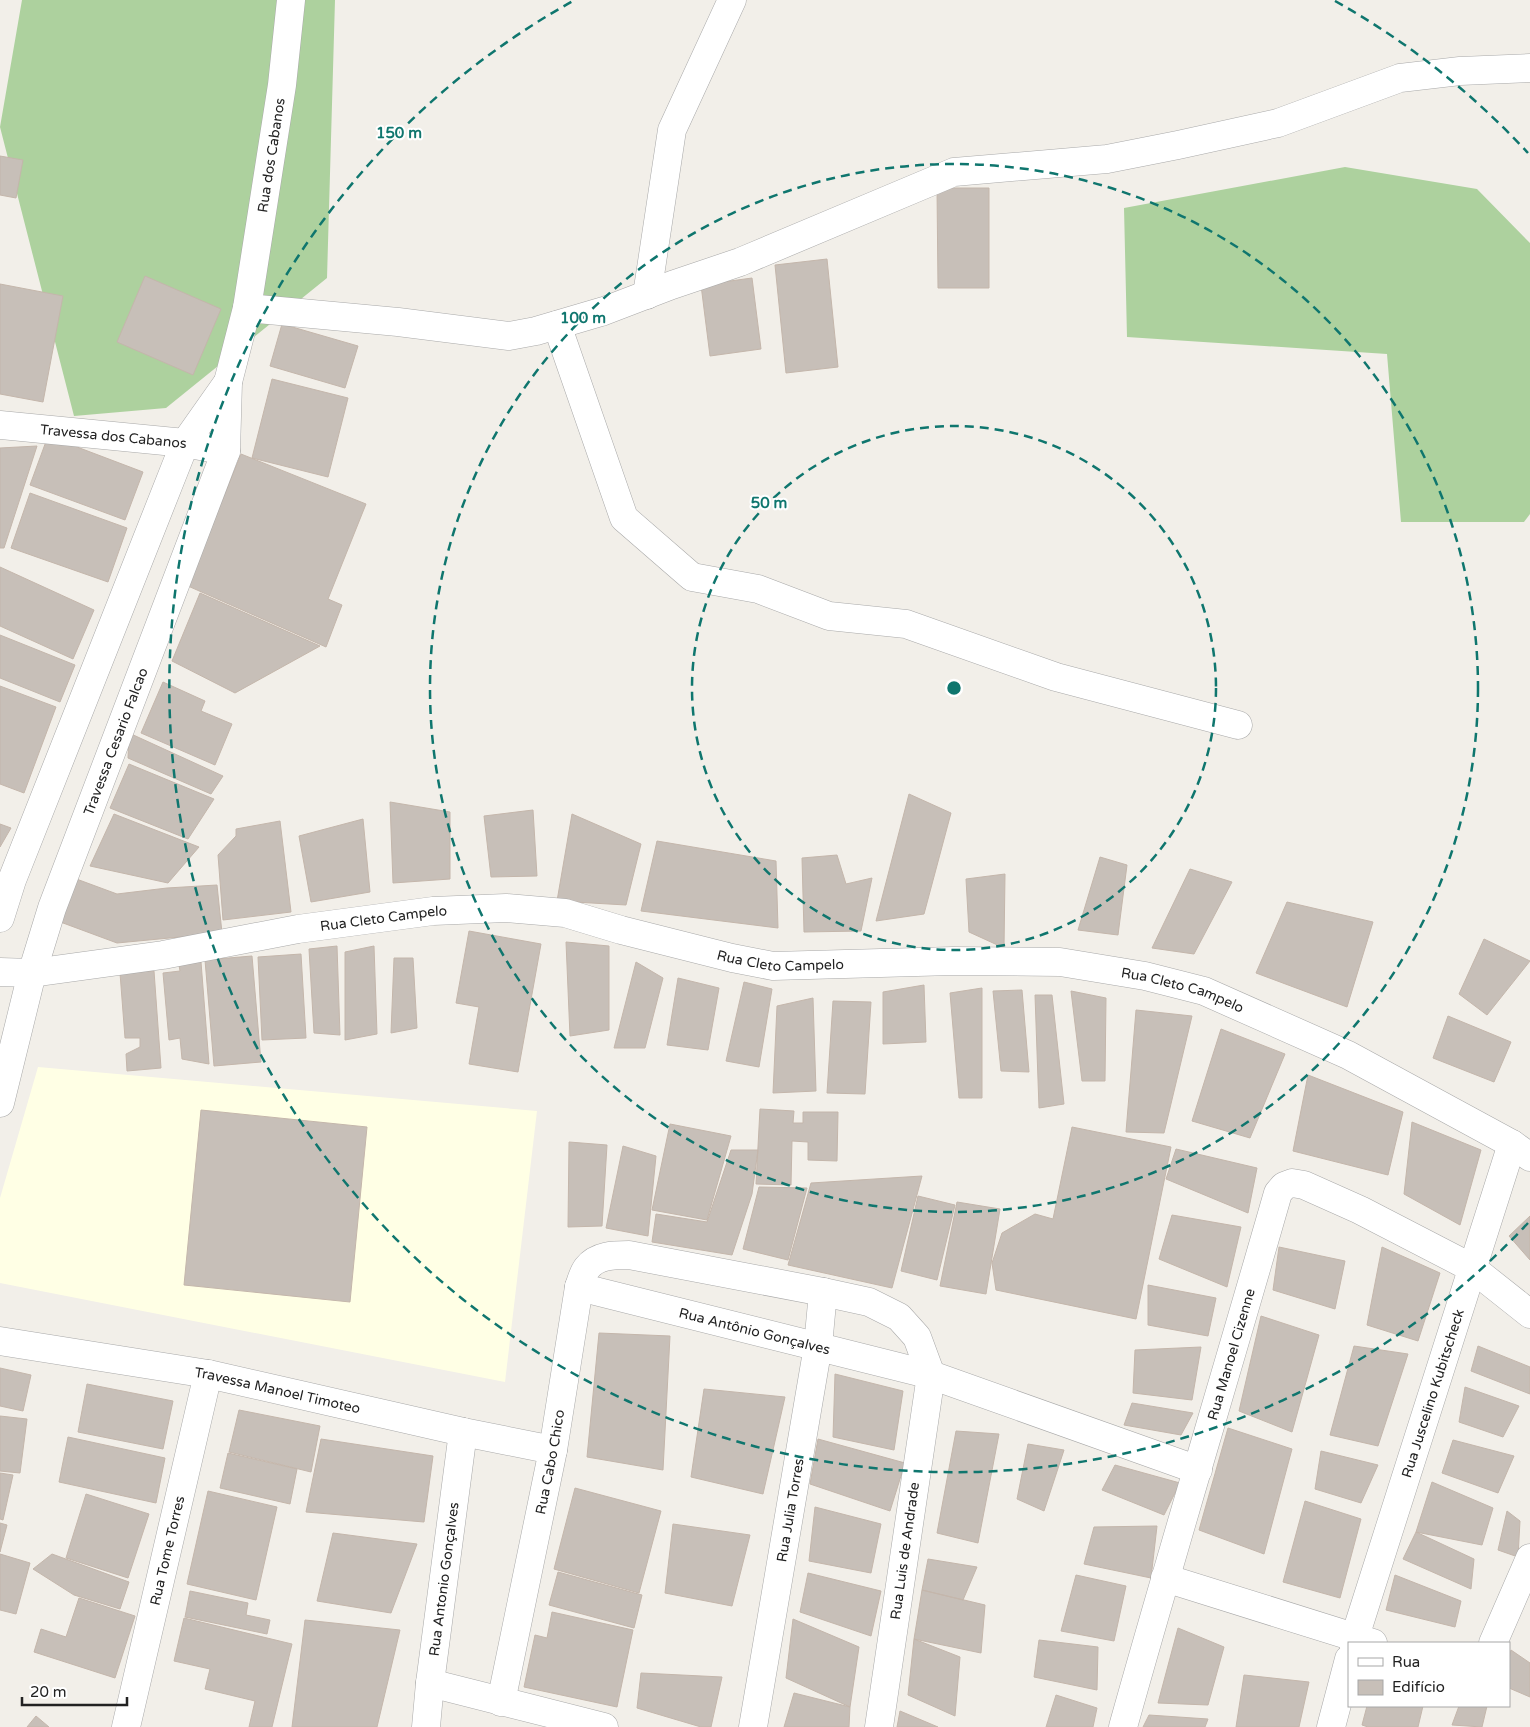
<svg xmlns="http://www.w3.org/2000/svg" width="1530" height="1727" viewBox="0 0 1530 1727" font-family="'Varela Round',sans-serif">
  <rect width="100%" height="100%" fill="#f2efe9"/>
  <path fill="#ffffe5" d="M 38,1067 L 537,1111 L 505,1382 L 0,1283 L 0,1198 Z"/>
  <path fill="#add19e" d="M 22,0 L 335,0 L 327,278 L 166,408 L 74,416 L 0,127 Z
    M 1345,167 L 1477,189 L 1530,243 L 1530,514 L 1524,522 L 1401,522 L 1387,354 L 1127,337 L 1124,208 Z"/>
  <path fill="#c7bfb8" stroke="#c4b6ab" d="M 0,156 L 23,160 L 16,198 L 0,195 Z
    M 937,188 L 989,188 L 989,288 L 938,288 Z
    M 827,259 L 838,367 L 786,373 L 775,265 Z
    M 145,276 L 221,309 L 193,375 L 117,342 Z
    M 752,278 L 761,349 L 710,356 L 701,285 Z
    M 0,284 L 63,296 L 43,402 L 0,394 Z
    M 282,324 L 358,346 L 345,388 L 270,366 Z
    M 272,379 L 348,398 L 328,477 L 252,458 Z
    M 48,436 L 143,472 L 125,520 L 30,485 Z
    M 37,446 L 4,548 L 0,548 L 0,448 Z
    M 241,454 L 366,504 L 328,599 L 342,605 L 326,647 L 188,586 Z
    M 30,493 L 127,528 L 108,582 L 11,548 Z
    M 0,567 L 94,610 L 73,659 L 0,626 Z
    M 200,593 L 320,646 L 235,693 L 172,661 Z
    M 0,635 L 75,665 L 60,702 L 0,678 Z
    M 163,682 L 205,701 L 201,711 L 232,724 L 215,765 L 141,733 Z
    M 0,686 L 56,707 L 24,793 L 0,784 Z
    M 129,733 L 223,776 L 211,794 L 128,758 Z
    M 129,764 L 214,799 L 188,839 L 110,808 Z
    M 909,794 L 951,813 L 924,914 L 876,921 Z
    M 390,802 L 450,812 L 450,879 L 393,883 Z
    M 533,810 L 537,876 L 491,877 L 484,816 Z
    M 114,814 L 199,847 L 168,883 L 90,866 Z
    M 572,814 L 641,844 L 626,905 L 557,901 Z
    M 363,819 L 370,892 L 311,902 L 299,836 Z
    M 280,821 L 291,912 L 223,920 L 218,855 L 236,836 L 236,829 Z
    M 0,824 L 11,828 L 0,847 Z
    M 657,841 L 776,861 L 778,928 L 641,911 Z
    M 837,855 L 846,884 L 872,878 L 861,931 L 804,932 L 802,858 Z
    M 1100,857 L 1127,865 L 1118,935 L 1078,930 Z
    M 1190,869 L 1232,882 L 1194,954 L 1152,948 Z
    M 1005,874 L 1004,948 L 969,932 L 966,879 Z
    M 71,877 L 117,894 L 167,888 L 217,885 L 222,933 L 117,943 L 55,920 Z
    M 1287,902 L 1373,922 L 1347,1007 L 1256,973 Z
    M 469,931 L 541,944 L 518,1072 L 469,1064 L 479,1007 L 456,1003 Z
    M 1484,939 L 1530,961 L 1487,1015 L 1459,994 Z
    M 566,942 L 609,946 L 609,1030 L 570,1036 Z
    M 337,946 L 340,1035 L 314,1033 L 309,949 Z
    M 374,946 L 377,1034 L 345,1040 L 345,952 Z
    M 301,954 L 306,1038 L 262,1040 L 258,957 Z
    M 252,956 L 261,1062 L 214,1066 L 205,960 Z
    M 394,958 L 413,958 L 417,1028 L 391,1033 Z
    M 201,962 L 209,1064 L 182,1059 L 180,1038 L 169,1040 L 163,973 L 180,971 L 179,965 Z
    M 636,962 L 663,978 L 645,1048 L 614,1048 Z
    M 154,971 L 161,1068 L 127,1071 L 126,1054 L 140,1047 L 140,1038 L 125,1038 L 120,973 Z
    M 678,978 L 719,988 L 708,1050 L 667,1045 Z
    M 744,982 L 772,989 L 759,1067 L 726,1061 Z
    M 924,985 L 926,1042 L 883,1044 L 883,992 Z
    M 982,988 L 982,1098 L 959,1098 L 950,993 Z
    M 1022,990 L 1029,1072 L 1001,1071 L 993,991 Z
    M 1071,991 L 1106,998 L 1105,1081 L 1082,1081 Z
    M 1035,995 L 1052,995 L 1064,1104 L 1039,1108 Z
    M 813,998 L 816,1091 L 773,1093 L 777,1006 Z
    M 833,1001 L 871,1002 L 865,1094 L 827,1093 Z
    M 1136,1010 L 1192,1016 L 1164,1133 L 1126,1132 Z
    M 1448,1016 L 1511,1042 L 1494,1082 L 1433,1058 Z
    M 1221,1029 L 1285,1054 L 1250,1138 L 1192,1121 Z
    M 1308,1075 L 1403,1112 L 1388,1175 L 1293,1151 Z
    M 760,1109 L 794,1111 L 793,1123 L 803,1123 L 803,1112 L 838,1112 L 837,1161 L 808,1160 L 808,1142 L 792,1141 L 791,1185 L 756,1184 Z
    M 201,1110 L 367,1127 L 350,1302 L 184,1285 Z
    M 1412,1122 L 1481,1150 L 1460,1225 L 1404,1194 Z
    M 670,1124 L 731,1136 L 707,1220 L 652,1210 Z
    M 1072,1127 L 1171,1147 L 1136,1319 L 996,1290 L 992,1263 L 1002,1233 L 1035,1214 L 1053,1219 Z
    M 569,1142 L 607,1145 L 602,1226 L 568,1227 Z
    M 623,1146 L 656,1156 L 648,1236 L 606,1228 Z
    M 1176,1149 L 1257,1168 L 1248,1213 L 1166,1179 Z
    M 731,1150 L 758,1150 L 752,1194 L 732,1255 L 652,1242 L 656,1214 L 707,1222 Z
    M 922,1176 L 892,1288 L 788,1265 L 811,1183 Z
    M 759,1187 L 807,1188 L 788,1260 L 743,1249 Z
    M 918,1196 L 955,1205 L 937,1280 L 901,1271 Z
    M 957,1202 L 1000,1209 L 986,1294 L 940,1286 Z
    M 1172,1215 L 1241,1227 L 1227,1287 L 1159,1259 Z
    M 1530,1216 L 1530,1260 L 1509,1236 Z
    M 1279,1247 L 1345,1261 L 1335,1309 L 1273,1290 Z
    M 1382,1247 L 1440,1273 L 1418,1341 L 1367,1325 Z
    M 1148,1285 L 1216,1298 L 1208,1336 L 1148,1325 Z
    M 1261,1316 L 1319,1335 L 1292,1432 L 1239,1411 Z
    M 599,1333 L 670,1336 L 663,1470 L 587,1457 Z
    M 1354,1346 L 1408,1354 L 1378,1446 L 1330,1435 Z
    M 1478,1346 L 1530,1367 L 1530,1394 L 1471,1371 Z
    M 1201,1347 L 1192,1400 L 1133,1393 L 1135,1350 Z
    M 0,1368 L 31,1375 L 23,1411 L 0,1406 Z
    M 835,1374 L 903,1391 L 894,1450 L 833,1437 Z
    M 87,1384 L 173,1401 L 163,1449 L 78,1432 Z
    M 1465,1387 L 1519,1406 L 1503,1437 L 1459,1422 Z
    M 704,1389 L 785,1397 L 763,1494 L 691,1477 Z
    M 1132,1403 L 1193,1413 L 1181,1435 L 1124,1425 Z
    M 239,1410 L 320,1426 L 311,1472 L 229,1452 Z
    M 0,1416 L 27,1419 L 20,1473 L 0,1471 Z
    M 1228,1428 L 1292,1449 L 1264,1554 L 1199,1530 Z
    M 956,1431 L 999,1434 L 978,1543 L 937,1533 Z
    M 68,1437 L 165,1458 L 156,1503 L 59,1482 Z
    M 321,1439 L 433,1456 L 424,1522 L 306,1512 Z
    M 818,1439 L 905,1463 L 890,1511 L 810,1484 Z
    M 1453,1440 L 1514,1456 L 1498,1493 L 1442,1473 Z
    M 1028,1444 L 1064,1450 L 1044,1511 L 1017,1499 Z
    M 1321,1451 L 1378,1465 L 1361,1503 L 1315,1489 Z
    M 228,1453 L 297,1469 L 290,1504 L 220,1488 Z
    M 1115,1465 L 1180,1483 L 1164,1515 L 1102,1490 Z
    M 0,1473 L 13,1475 L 3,1520 L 0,1519 Z
    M 1432,1482 L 1493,1508 L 1482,1545 L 1416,1532 Z
    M 575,1488 L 661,1511 L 639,1593 L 554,1569 Z
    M 208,1491 L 277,1507 L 256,1600 L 187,1584 Z
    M 86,1494 L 149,1514 L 128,1578 L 66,1558 Z
    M 1305,1501 L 1361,1519 L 1340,1598 L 1283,1582 Z
    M 815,1507 L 881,1524 L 871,1573 L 809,1561 Z
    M 1507,1511 L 1520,1521 L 1518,1557 L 1498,1550 Z
    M 0,1523 L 7,1525 L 0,1552 Z
    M 673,1524 L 750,1535 L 732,1606 L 665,1593 Z
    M 1157,1526 L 1151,1578 L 1084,1564 L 1094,1527 Z
    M 1416,1532 L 1474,1559 L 1471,1589 L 1403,1559 Z
    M 333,1533 L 417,1544 L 391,1613 L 317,1601 Z
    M 0,1554 L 30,1563 L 16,1614 L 0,1610 Z
    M 52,1554 L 129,1582 L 120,1609 L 74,1595 L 33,1569 Z
    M 928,1559 L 977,1567 L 963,1600 L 922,1590 Z
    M 558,1572 L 642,1595 L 634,1628 L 549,1605 Z
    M 808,1573 L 881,1591 L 871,1636 L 800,1612 Z
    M 1076,1575 L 1126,1586 L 1114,1641 L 1061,1631 Z
    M 1395,1575 L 1461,1601 L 1455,1627 L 1386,1610 Z
    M 922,1590 L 985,1605 L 981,1653 L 914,1639 Z
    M 190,1591 L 248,1603 L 246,1615 L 270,1620 L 267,1634 L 185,1617 Z
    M 79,1598 L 135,1616 L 115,1678 L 34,1652 L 41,1629 L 66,1637 Z
    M 552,1612 L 633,1630 L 617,1707 L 524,1687 L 535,1635 L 547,1638 Z
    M 184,1618 L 292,1644 L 272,1727 L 249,1727 L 255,1701 L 205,1689 L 210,1669 L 174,1661 Z
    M 793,1619 L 859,1647 L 850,1707 L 786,1678 Z
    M 305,1620 L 400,1630 L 377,1727 L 292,1727 Z
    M 1178,1628 L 1224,1647 L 1208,1705 L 1158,1703 Z
    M 914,1639 L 960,1657 L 955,1716 L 908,1695 Z
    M 1039,1640 L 1098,1647 L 1097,1690 L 1034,1677 Z
    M 1511,1650 L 1530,1663 L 1530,1697 L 1509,1688 L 1509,1658 Z
    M 641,1673 L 722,1677 L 711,1727 L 701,1727 L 637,1708 Z
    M 1244,1675 L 1309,1682 L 1299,1727 L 1236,1727 Z
    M 794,1693 L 850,1707 L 849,1727 L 784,1727 Z
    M 1056,1695 L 1097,1708 L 1093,1727 L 1046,1727 Z
    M 1367,1706 L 1423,1706 L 1418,1727 L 1368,1727 L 1362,1725 Z
    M 1459,1706 L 1487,1706 L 1482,1727 L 1452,1725 Z
    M 900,1711 L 938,1727 L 897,1727 Z
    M 1149,1715 L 1208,1719 L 1205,1727 L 1143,1727 Z
    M 36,1716 L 49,1727 L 27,1727 Z"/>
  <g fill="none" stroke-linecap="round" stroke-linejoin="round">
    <defs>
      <g id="minor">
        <path d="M 647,295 L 672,130 L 732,0"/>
        <path d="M 247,308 L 398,322 L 509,336 L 536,331 L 604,311 L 672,285 L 740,262 L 954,172 L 1107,159 L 1178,145 L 1278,123 L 1400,78 L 1460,71 L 1530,68"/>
        <path d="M 557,325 L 624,518 L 692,577 L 758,589 L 829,616 L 906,624 L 1056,677 L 1238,725"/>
        <path id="s1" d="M 0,425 L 185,443 L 226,451"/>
        <path d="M 0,918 L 12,880 L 185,443 L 228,382"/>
        <path id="s2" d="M 0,972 L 32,973 L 163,955 L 298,929 L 433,911 L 506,908 L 565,913 L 621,930 L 732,958 L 773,966 L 953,961 L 1060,962 L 1145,976 L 1204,991 L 1348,1055 L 1512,1144 L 1530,1157"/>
        <path id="s3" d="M 0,1103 L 32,973 L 52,908 L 226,451 L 228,382 L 247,308 L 282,85 L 291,0"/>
        <path id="s4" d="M 579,1287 L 931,1375 L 1198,1470"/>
        <path id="s5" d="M 0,1341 L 208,1374 L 463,1432 L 553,1450"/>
        <path d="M 1165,1578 L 1373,1643"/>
        <path id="s6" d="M 1353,1643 L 1512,1144"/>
        <path d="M 1493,1643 L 1530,1558"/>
        <path d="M 430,1683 L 604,1727"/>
        <path id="s7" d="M 501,1702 L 553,1450 L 579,1287 C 581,1281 583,1273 587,1268 C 597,1255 614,1255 629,1255 L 823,1292 L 869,1302 L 899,1317 L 917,1337 L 931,1375 L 879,1727"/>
        <path id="s8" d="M 126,1727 L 208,1374"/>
        <path id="s9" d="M 426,1727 L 430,1683 L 463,1432"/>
        <path id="s10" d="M 753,1727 L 818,1346 L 823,1292"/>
        <path id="s11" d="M 1123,1727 C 1173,1548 1227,1371 1278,1193 L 1284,1186 L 1292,1183 L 1304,1185 L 1360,1210 L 1472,1268 L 1530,1314"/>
        <path d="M 1331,1727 L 1349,1659"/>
      </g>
    </defs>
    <use href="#minor" stroke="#a9a9a9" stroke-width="29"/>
    <use href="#minor" stroke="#fff" stroke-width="28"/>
  </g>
  <g fill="none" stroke="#0f766e" stroke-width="2.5" stroke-dasharray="9 6">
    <circle cx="954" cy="688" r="262"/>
    <circle cx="954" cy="688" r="524"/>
    <path d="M1528 1223A785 785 0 1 1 573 1M1335 1A785 785 0 0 1 1528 153"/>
  </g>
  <g text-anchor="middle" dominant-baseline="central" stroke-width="4" stroke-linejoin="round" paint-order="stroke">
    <g font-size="14" fill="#222" stroke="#fff">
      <text stroke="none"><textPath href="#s3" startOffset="991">Rua dos Cabanos</textPath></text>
      <text stroke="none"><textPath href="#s1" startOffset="114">Travessa dos Cabanos</textPath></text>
      <text stroke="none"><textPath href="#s3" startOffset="380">Travessa Cesario Falcao</textPath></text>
      <text stroke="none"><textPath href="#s2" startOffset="388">Rua Cleto Campelo</textPath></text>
      <text stroke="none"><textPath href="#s2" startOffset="792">Rua Cleto Campelo</textPath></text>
      <text stroke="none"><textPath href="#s2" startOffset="1198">Rua Cleto Campelo</textPath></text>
      <text stroke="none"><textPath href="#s4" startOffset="181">Rua Antônio Gonçalves</textPath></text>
      <text stroke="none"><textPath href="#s11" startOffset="388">Rua Manoel Cizenne</textPath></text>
      <text stroke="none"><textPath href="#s5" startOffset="282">Travessa Manoel Timoteo</textPath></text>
      <text stroke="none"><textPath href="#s6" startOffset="262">Rua Juscelino Kubitscheck</textPath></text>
      <text stroke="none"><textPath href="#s7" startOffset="245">Rua Cabo Chico</textPath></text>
      <text stroke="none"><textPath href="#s10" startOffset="220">Rua Julia Torres</textPath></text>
      <text stroke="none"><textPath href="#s8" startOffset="181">Rua Tome Torres</textPath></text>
      <text transform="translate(905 1551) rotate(-82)">Rua Luis de Andrade</text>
      <text stroke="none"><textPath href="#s9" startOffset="149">Rua Antonio Gonçalves</textPath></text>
    </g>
  </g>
  <circle cx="954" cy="688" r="8" fill="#0f766e" stroke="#fff" stroke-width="2.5"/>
  <g font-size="15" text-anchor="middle" font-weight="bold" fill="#0f766e" stroke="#fff" stroke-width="4" stroke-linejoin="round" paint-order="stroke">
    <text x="399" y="138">150 m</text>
    <text x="583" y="323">100 m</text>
    <text x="769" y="508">50 m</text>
  </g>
  <rect x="1348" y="1642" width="162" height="65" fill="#ffffff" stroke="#a7a7a7"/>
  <rect x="1358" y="1658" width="25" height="8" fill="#ffffff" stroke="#a7a7a7"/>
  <text x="1392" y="1667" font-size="15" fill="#222222">Rua</text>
  <rect x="1358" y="1680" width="25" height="15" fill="#c7bfb8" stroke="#a7a7a7"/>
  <text x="1392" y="1692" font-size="15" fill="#222222">Edifício</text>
  <path d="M22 1697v8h105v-8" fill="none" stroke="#222222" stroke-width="2.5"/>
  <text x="30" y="1697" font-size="15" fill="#222222" stroke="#ffffff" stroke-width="4" paint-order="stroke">20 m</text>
</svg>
